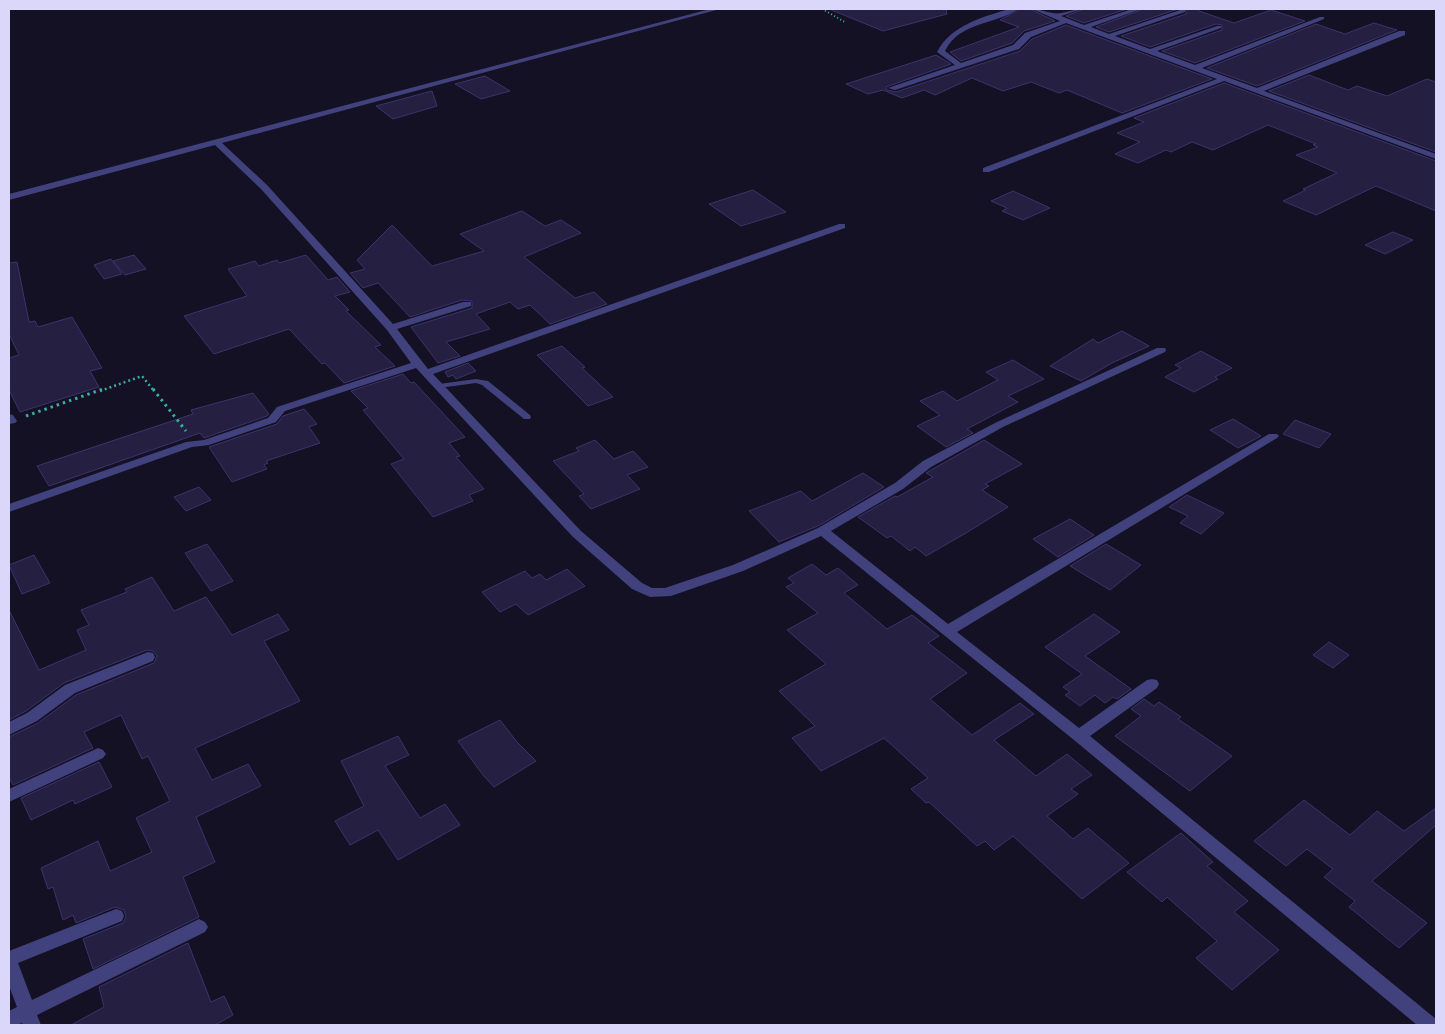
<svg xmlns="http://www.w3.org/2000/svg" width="1445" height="1034" viewBox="0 0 1445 1034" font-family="Manrope,sans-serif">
  <rect width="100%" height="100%" fill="#131123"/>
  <path fill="#251f42" stroke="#3c336c" d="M 829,9 L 946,9 L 947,14 L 883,31 Z
    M 1020,9 L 1030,9 L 1055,21 L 1024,31 L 1012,43 L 961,61 L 950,52 L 1019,27 L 1000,20 Z
    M 1084,9 L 1127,9 L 1084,23 L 1066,16 Z
    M 1143,9 L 1178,9 L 1109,32 L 1096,27 Z
    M 1186,9 L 1198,9 L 1199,11 L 1234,23 L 1271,10 L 1305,21 L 1195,63 L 1162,51 L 1222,30 L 1222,25 L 1216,24 L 1150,47 L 1121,36 L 1186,14 Z
    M 1374,23 L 1397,30 L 1257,86 L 1207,68 L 1316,24 L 1345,34 Z
    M 1066,25 L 1212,79 L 1122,113 L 1067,90 L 1059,93 L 1031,82 L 1003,91 L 972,78 L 935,95 L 924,90 L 902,98 L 883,90 L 868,94 L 846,84 L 936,55 L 951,64 L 886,87 L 887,90 L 896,92 L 1020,51 L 1032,39 Z
    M 1309,75 L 1348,90 L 1357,86 L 1387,96 L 1427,79 L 1436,82 L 1436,152 L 1269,91 Z
    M 485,76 L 510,91 L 481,99 L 455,84 Z
    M 1224,83 L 1436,161 L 1436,211 L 1376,186 L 1316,215 L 1283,201 L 1306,190 L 1303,189 L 1337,173 L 1296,155 L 1318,147 L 1313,145 L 1316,144 L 1268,125 L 1213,150 L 1192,142 L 1171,152 L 1166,150 L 1138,163 L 1115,154 L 1140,142 L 1117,133 L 1144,122 L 1134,118 Z
    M 432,91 L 437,106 L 393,119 L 376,106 Z
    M 753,190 L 786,212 L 741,226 L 709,204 Z
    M 1013,191 L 1050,208 L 1023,220 L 1002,211 L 1007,208 L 991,201 Z
    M 522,211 L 545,226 L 561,220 L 581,233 L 524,257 L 575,298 L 594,292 L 607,304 L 550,324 L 530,305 L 518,309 L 510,302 L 476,314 L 490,329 L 446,342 L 460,356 L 438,363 L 411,327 L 472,308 L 472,301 L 462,300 L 410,317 L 378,283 L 363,288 L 350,273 L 365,269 L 357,260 L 392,225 L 432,266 L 484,251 L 460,234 Z
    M 1393,232 L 1413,240 L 1385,254 L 1365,245 Z
    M 134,255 L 146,269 L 125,275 L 113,261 Z
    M 306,255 L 328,280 L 337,277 L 350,292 L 335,296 L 349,310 L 346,311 L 381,345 L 375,347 L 395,366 L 344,383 L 325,363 L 322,364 L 289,329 L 214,354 L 184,316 L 247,296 L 228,269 L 255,261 L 259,266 L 277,260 L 279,263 Z
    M 111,259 L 122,274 L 104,279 L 94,265 Z
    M 17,262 L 29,322 L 35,321 L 38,327 L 72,317 L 102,368 L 90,371 L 99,387 L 20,412 L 9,390 L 9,358 L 19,355 L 9,334 L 9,263 Z
    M 1122,331 L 1149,346 L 1112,363 L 1081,381 L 1050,366 L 1093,339 L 1098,343 Z
    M 562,346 L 585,367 L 582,368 L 613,397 L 588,406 L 537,355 Z
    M 1201,351 L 1232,368 L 1215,377 L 1218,379 L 1194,392 L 1165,377 L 1181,368 L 1175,365 Z
    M 1013,360 L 1044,379 L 1008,396 L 1018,402 L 967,429 L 973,433 L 946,447 L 917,426 L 940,415 L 920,401 L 943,391 L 957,401 L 998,380 L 986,372 Z
    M 468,363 L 476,371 L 456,379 L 453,375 L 448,377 L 445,372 Z
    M 403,374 L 411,383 L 414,382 L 465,437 L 449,443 L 460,456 L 456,457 L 484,489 L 469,495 L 473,501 L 433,517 L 391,464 L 404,459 L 363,410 L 368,408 L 351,391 Z
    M 253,393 L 269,414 L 267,416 L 204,438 L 200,433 L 49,486 L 37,466 L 193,414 L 191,410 Z
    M 304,409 L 317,424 L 309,427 L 320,443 L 266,461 L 268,463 L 264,465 L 267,469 L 232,482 L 209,447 L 277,424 L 283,416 Z
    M 1233,419 L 1261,436 L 1238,448 L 1210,430 Z
    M 1295,420 L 1331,434 L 1319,448 L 1283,434 Z
    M 595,440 L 614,459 L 633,451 L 648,467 L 627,475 L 640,489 L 591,509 L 579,496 L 584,494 L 553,461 L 579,451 L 576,448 Z
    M 984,440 L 1022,464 L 985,484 L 989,486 L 982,490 L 1008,507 L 966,533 L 926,556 L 915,547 L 910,551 L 891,536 L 887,538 L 858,517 L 895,496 L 897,497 L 933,477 L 926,473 Z
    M 863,473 L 884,487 L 820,525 L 779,542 L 749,511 L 801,491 L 812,501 Z
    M 199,487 L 211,500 L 186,511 L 174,497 Z
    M 1187,495 L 1224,513 L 1201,534 L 1180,523 L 1188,516 L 1169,507 Z
    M 1070,519 L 1094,535 L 1058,557 L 1033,539 Z
    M 207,544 L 233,581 L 211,591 L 185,553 Z
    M 1106,544 L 1141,565 L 1110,590 L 1070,566 Z
    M 34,555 L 50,583 L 22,594 L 9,565 Z
    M 812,564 L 826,575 L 838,568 L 858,585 L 844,593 L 887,629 L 912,615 L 939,636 L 928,643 L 967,673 L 930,699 L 972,735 L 1020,703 L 1034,714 L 994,740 L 1036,776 L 1067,754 L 1092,775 L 1071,789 L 1078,794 L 1047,816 L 1073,839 L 1088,828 L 1129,863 L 1082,899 L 1013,836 L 994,850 L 985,841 L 977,846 L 929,802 L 926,803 L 911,789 L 928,778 L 884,738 L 821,771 L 792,738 L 815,726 L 779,691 L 826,664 L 787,630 L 818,613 L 786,587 L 794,583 L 788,578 Z
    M 567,569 L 585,586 L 528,615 L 516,604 L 500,612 L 482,592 L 525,571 L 532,578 L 540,574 L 546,580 Z
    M 152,577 L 174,611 L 206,597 L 232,635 L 278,614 L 289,630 L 264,641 L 300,701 L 195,748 L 212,780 L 248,764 L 261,786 L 196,817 L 215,862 L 183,877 L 199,917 L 93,969 L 83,939 L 123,923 L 126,917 L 124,910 L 115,907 L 76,923 L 73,915 L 63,920 L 53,887 L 48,889 L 41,868 L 98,841 L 110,871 L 152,852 L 136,818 L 170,801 L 148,756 L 142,759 L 121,715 L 84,732 L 93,748 L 13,785 L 9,777 L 9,737 L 38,723 L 76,695 L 154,663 L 157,656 L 153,651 L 147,650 L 64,683 L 26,711 L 9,720 L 9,610 L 39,670 L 86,650 L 77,630 L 89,625 L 81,610 L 127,592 L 125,589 Z
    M 1094,614 L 1120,632 L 1085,656 L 1131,689 L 1117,699 L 1113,697 L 1105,703 L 1095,695 L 1080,706 L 1065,695 L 1070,692 L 1063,687 L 1082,674 L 1045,647 Z
    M 1329,642 L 1349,655 L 1333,668 L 1313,655 Z
    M 1144,699 L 1154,706 L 1159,702 L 1181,717 L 1178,719 L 1232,756 L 1190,791 L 1115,736 L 1141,716 L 1131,709 Z
    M 500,720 L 517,742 L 536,761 L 494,787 L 483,775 L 458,741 Z
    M 398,736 L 409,755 L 385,766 L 420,818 L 445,804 L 460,825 L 398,860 L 378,830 L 350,845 L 335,821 L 364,806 L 341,761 Z
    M 99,762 L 112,787 L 75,804 L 73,800 L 31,820 L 21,798 Z
    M 1304,800 L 1350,835 L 1377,811 L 1404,831 L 1436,808 L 1436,825 L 1372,881 L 1427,923 L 1399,948 L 1349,907 L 1355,901 L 1324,877 L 1333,869 L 1307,849 L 1286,866 L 1254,841 Z
    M 1181,833 L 1213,862 L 1207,866 L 1248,901 L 1234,912 L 1279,950 L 1232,990 L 1196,958 L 1217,941 L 1167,897 L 1162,902 L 1127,872 Z
    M 188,943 L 211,1002 L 224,996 L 233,1015 L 215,1025 L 71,1025 L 104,1007 L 99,987 Z"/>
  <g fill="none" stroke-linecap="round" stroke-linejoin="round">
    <path stroke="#3baba0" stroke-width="2" stroke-dasharray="1 2.5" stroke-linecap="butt" d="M 822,9 L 845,22"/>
    <path stroke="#3baba0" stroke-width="2.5" stroke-dasharray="2 3" stroke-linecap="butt" d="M 100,391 L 142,376 L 154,391"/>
    <path stroke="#3baba0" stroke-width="3" stroke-dasharray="2.5 4" stroke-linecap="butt" d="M 153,389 L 186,431
      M 26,416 L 103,389"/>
    <path fill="#41417d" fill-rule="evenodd" d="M 476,379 L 488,381 L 530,415 L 531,417 L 530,419 L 524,419 L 482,385 L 476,383 L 439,388 L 435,386 L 439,384 Z"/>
    <path fill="#41417d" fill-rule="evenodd" d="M 710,9 L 720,9 L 222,143 L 267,185 L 393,324 L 463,302 L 471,302 L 471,306 L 397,329 L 428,369 L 839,224 L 845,224 L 845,228 L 433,374 L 581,531 L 642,583 L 652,588 L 665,588 L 733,565 L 818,528 L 895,483 L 923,461 L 995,423 L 1157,348 L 1165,348 L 1166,350 L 1165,352 L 1003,427 L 931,467 L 903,489 L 831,531 L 948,624 L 1269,434 L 1277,434 L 1279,436 L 1277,438 L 957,632 L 1079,728 L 1147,680 L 1152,679 L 1157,680 L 1159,684 L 1157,688 L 1090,736 L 1436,1019 L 1436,1025 L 1417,1025 L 1074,740 L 821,536 L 743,571 L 671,596 L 650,597 L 632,589 L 573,537 L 416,368 L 285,411 L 276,422 L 209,445 L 192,447 L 9,512 L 9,504 L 186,442 L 204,440 L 268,418 L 277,407 L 411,363 L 387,330 L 261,189 L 215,145 L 9,200 L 9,194 Z
      M 1009,9 L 1018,9 C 996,25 960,21 945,51 L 961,63 L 1013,45 L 1025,33 L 1060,21 L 1032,9 C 1040,9 1045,12 1053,13 C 1061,15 1073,9 1082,9 L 1061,16 L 1084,25 L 1132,9 L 1141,9 L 1091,27 L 1109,34 L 1183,9 L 1185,10 L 1185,12 L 1115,36 L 1150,49 L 1217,26 L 1221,26 L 1221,28 L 1157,51 L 1195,65 L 1320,17 L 1324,17 L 1324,19 L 1202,68 L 1257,88 L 1399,31 L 1405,31 L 1405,35 L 1264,91 L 1436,154 L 1436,159 L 1224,81 L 989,172 L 983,172 L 983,168 L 1217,79 L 1066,23 L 1031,37 L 1019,49 L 895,90 L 888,88 L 955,65 L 937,52 C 951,25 983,17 1009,9 Z
      M 9,414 L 13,415 L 17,421 L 15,423 L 9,424 Z
      M 148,652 L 153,653 L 155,657 L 153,661 L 75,693 L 37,721 L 9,735 L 9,722 L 27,713 L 65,685 Z
      M 98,748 L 103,750 L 106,754 L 103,758 L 9,802 L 9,789 Z
      M 116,909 L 122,911 L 124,916 L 122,921 L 18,963 L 32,1000 L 193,922 L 199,919 L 205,922 L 208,927 L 205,932 L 37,1015 L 41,1025 L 23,1025 L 22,1023 L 17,1025 L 9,1025 L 9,1011 L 17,1007 L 9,986 L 9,951 Z"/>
  </g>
  <rect width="1445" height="1034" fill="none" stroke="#dad7fb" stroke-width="20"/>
</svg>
